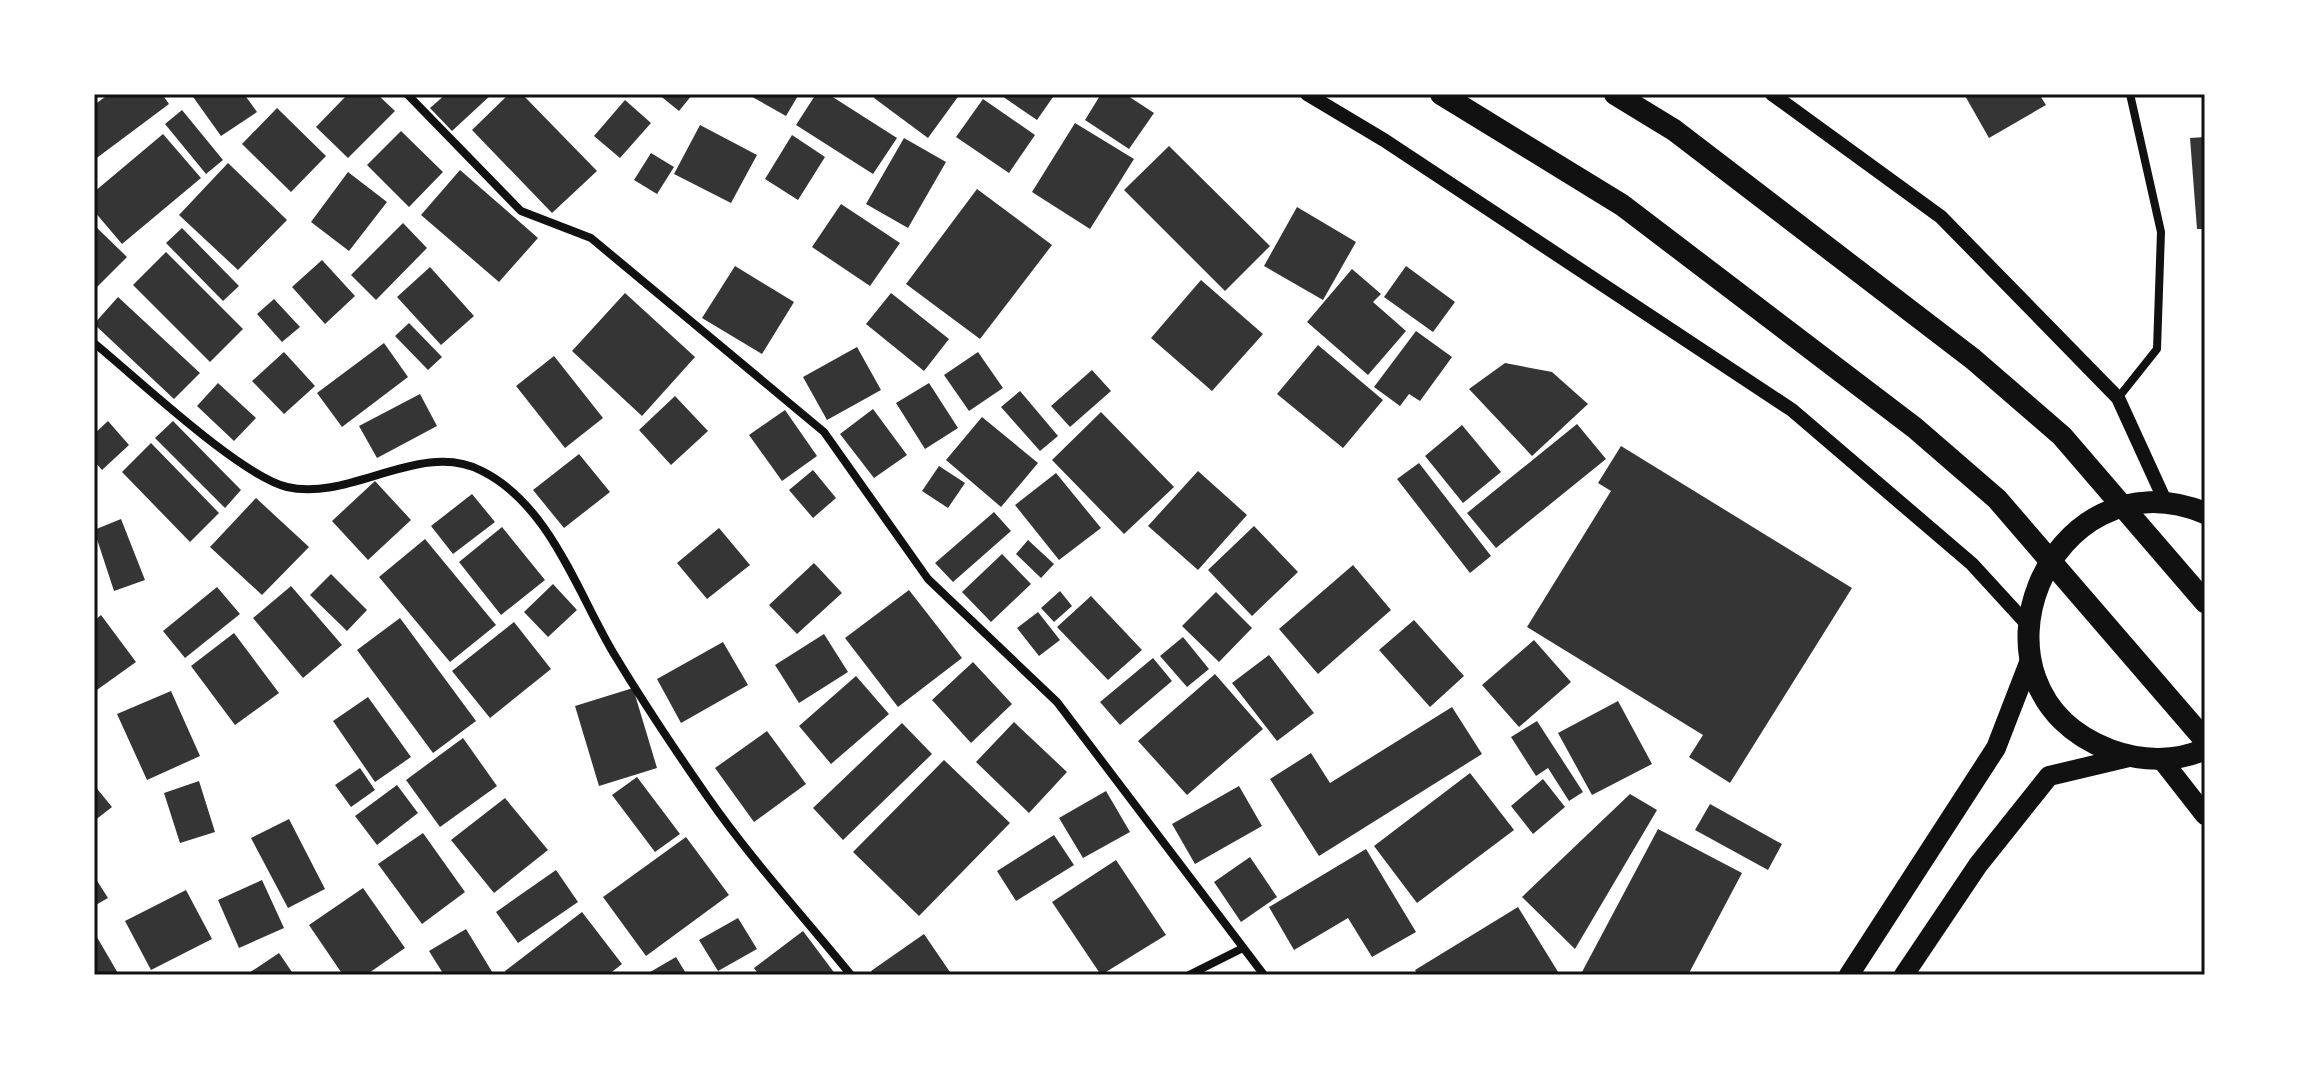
<svg xmlns="http://www.w3.org/2000/svg" width="2299" height="1069" viewBox="0 0 2299 1069" font-family="Jost,sans-serif">
  <rect width="100%" height="100%" fill="#fff"/>
  <path fill="#353535" d="M 109,94 L 162,94 L 169,104 L 94,160 L 94,105 Z
    M 191,94 L 244,94 L 257,112 L 221,136 Z
    M 348,94 L 377,94 L 395,111 L 348,158 L 316,127 Z
    M 446,94 L 492,94 L 452,131 L 430,108 Z
    M 509,94 L 522,94 L 597,171 L 552,213 L 472,130 Z
    M 658,94 L 690,94 L 692,95 L 679,111 Z
    M 747,94 L 799,94 L 786,116 Z
    M 816,94 L 828,94 L 897,138 L 873,174 L 796,125 Z
    M 877,94 L 960,94 L 928,138 L 874,98 Z
    M 999,94 L 1049,94 L 1053,97 L 1037,120 Z
    M 1101,94 L 1125,94 L 1154,113 L 1129,149 L 1085,120 Z
    M 1964,94 L 2039,94 L 2046,105 L 1989,138 Z
    M 983,99 L 1035,135 L 1009,173 L 956,137 Z
    M 625,100 L 651,123 L 620,158 L 594,136 Z
    M 277,108 L 326,156 L 291,192 L 242,144 Z
    M 182,110 L 223,160 L 206,174 L 165,124 Z
    M 1075,123 L 1134,159 L 1090,229 L 1032,192 Z
    M 700,125 L 757,155 L 731,203 L 674,174 Z
    M 401,131 L 443,172 L 409,207 L 367,165 Z
    M 163,134 L 201,178 L 122,244 L 94,211 L 94,192 Z
    M 792,135 L 825,157 L 798,200 L 765,179 Z
    M 2205,137 L 2205,229 L 2197,229 L 2190,138 Z
    M 904,138 L 946,162 L 908,228 L 866,204 Z
    M 1169,146 L 1270,246 L 1225,291 L 1124,190 Z
    M 651,153 L 674,167 L 657,194 L 634,180 Z
    M 228,163 L 287,220 L 238,270 L 179,215 Z
    M 460,170 L 538,238 L 499,282 L 421,215 Z
    M 348,172 L 387,202 L 349,251 L 311,222 Z
    M 977,189 L 1052,245 L 980,339 L 906,284 Z
    M 841,204 L 900,243 L 870,286 L 812,247 Z
    M 1297,207 L 1356,242 L 1323,300 L 1264,266 Z
    M 403,223 L 427,248 L 376,300 L 351,275 Z
    M 94,225 L 127,257 L 94,290 Z
    M 182,228 L 239,286 L 223,301 L 166,243 Z
    M 166,252 L 243,329 L 210,362 L 133,285 Z
    M 322,260 L 355,296 L 325,324 L 292,287 Z
    M 735,266 L 794,302 L 762,354 L 702,318 Z
    M 1406,266 L 1455,302 L 1433,332 L 1384,297 Z
    M 430,267 L 474,316 L 441,345 L 397,297 Z
    M 1352,269 L 1381,294 L 1373,302 L 1406,331 L 1368,375 L 1307,322 Z
    M 1201,280 L 1263,334 L 1212,391 L 1151,338 Z
    M 625,293 L 695,357 L 642,416 L 572,351 Z
    M 891,293 L 949,339 L 924,371 L 866,324 Z
    M 118,297 L 200,373 L 174,399 L 94,324 Z
    M 274,299 L 300,327 L 282,342 L 257,314 Z
    M 409,323 L 442,357 L 428,370 L 395,336 Z
    M 1416,331 L 1452,357 L 1420,401 L 1409,394 L 1400,406 L 1374,387 Z
    M 384,343 L 408,377 L 342,427 L 317,393 Z
    M 1318,345 L 1383,400 L 1343,448 L 1277,394 Z
    M 857,347 L 881,390 L 827,420 L 803,377 Z
    M 284,352 L 315,386 L 284,414 L 252,381 Z
    M 978,352 L 1003,388 L 969,411 L 944,375 Z
    M 554,356 L 603,418 L 565,448 L 516,386 Z
    M 1505,363 L 1552,372 L 1588,404 L 1532,456 L 1469,389 Z
    M 1092,370 L 1111,391 L 1070,427 L 1051,406 Z
    M 218,383 L 256,418 L 234,441 L 197,406 Z
    M 929,383 L 958,428 L 925,449 L 896,403 Z
    M 1020,391 L 1058,436 L 1040,451 L 1001,407 Z
    M 420,394 L 437,426 L 377,458 L 359,426 Z
    M 675,396 L 708,431 L 671,465 L 639,430 Z
    M 873,409 L 907,455 L 874,478 L 840,434 Z
    M 785,410 L 817,456 L 782,481 L 749,435 Z
    M 1101,412 L 1174,487 L 1124,534 L 1052,460 Z
    M 982,417 L 1038,463 L 1001,507 L 946,460 Z
    M 108,421 L 129,445 L 102,470 L 94,461 L 94,434 Z
    M 173,421 L 241,490 L 225,508 L 155,438 Z
    M 1577,424 L 1606,459 L 1496,548 L 1467,513 Z
    M 1462,425 L 1501,472 L 1463,503 L 1425,456 Z
    M 151,443 L 219,513 L 190,542 L 122,472 Z
    M 1621,446 L 1852,588 L 1730,783 L 1689,757 L 1703,735 L 1527,627 L 1611,491 L 1598,483 Z
    M 579,454 L 610,492 L 564,528 L 533,490 Z
    M 1419,463 L 1491,556 L 1470,573 L 1397,479 Z
    M 939,466 L 965,483 L 948,508 L 922,491 Z
    M 813,470 L 836,498 L 813,518 L 789,490 Z
    M 1198,471 L 1247,515 L 1198,570 L 1148,526 Z
    M 1056,473 L 1101,528 L 1059,560 L 1015,505 Z
    M 375,481 L 411,520 L 368,560 L 332,521 Z
    M 472,494 L 495,522 L 453,554 L 431,526 Z
    M 256,498 L 309,547 L 262,595 L 210,547 Z
    M 994,512 L 1011,531 L 953,582 L 935,563 Z
    M 121,519 L 145,580 L 114,591 L 94,530 Z
    M 1254,526 L 1298,572 L 1252,616 L 1208,570 Z
    M 502,527 L 545,580 L 501,615 L 459,562 Z
    M 719,528 L 750,565 L 707,599 L 677,563 Z
    M 425,539 L 496,625 L 450,662 L 379,577 Z
    M 1028,540 L 1054,564 L 1041,578 L 1016,554 Z
    M 1002,554 L 1031,584 L 991,622 L 962,592 Z
    M 814,563 L 842,593 L 797,634 L 769,605 Z
    M 1353,565 L 1391,610 L 1318,674 L 1279,629 Z
    M 331,574 L 367,610 L 347,631 L 310,595 Z
    M 553,584 L 577,610 L 548,637 L 524,612 Z
    M 291,586 L 342,645 L 303,678 L 253,618 Z
    M 217,587 L 240,614 L 185,658 L 163,631 Z
    M 909,590 L 962,658 L 898,707 L 845,638 Z
    M 1060,591 L 1072,606 L 1054,622 L 1041,608 Z
    M 1216,592 L 1252,628 L 1219,662 L 1182,626 Z
    M 1091,596 L 1142,650 L 1108,680 L 1057,627 Z
    M 1038,612 L 1060,640 L 1039,656 L 1017,628 Z
    M 101,615 L 136,662 L 94,692 L 94,621 Z
    M 400,618 L 476,721 L 433,753 L 357,650 Z
    M 1414,620 L 1464,676 L 1430,707 L 1379,650 Z
    M 514,622 L 551,669 L 490,718 L 452,671 Z
    M 234,633 L 279,693 L 235,725 L 191,666 Z
    M 824,634 L 848,672 L 799,703 L 775,665 Z
    M 1183,637 L 1209,669 L 1187,687 L 1160,656 Z
    M 1534,640 L 1571,682 L 1519,727 L 1482,685 Z
    M 723,642 L 748,685 L 681,723 L 657,679 Z
    M 1269,655 L 1314,713 L 1277,741 L 1232,683 Z
    M 1153,658 L 1172,681 L 1120,725 L 1100,702 Z
    M 973,662 L 1012,704 L 971,743 L 932,700 Z
    M 1215,674 L 1263,729 L 1187,795 L 1138,741 Z
    M 856,676 L 889,714 L 831,764 L 799,726 Z
    M 633,688 L 657,768 L 599,786 L 575,706 Z
    M 171,691 L 200,756 L 147,780 L 117,714 Z
    M 368,697 L 411,757 L 375,782 L 333,721 Z
    M 1618,701 L 1652,764 L 1592,795 L 1558,733 Z
    M 1452,707 L 1482,754 L 1319,856 L 1270,779 L 1311,753 L 1330,783 Z
    M 1537,721 L 1583,792 L 1569,801 L 1548,768 L 1536,776 L 1511,737 Z
    M 1014,722 L 1067,772 L 1029,813 L 976,762 Z
    M 902,723 L 932,754 L 843,840 L 813,808 Z
    M 767,731 L 806,784 L 754,822 L 715,768 Z
    M 463,738 L 497,786 L 440,827 L 406,780 Z
    M 944,760 L 1010,823 L 919,916 L 853,852 Z
    M 360,768 L 375,790 L 351,807 L 335,785 Z
    M 1470,773 L 1514,830 L 1417,903 L 1374,846 Z
    M 637,777 L 680,834 L 655,852 L 612,795 Z
    M 1543,779 L 1565,807 L 1533,834 L 1511,806 Z
    M 199,781 L 215,832 L 180,843 L 164,793 Z
    M 94,785 L 112,807 L 94,821 Z
    M 397,785 L 418,813 L 377,845 L 355,816 Z
    M 1239,786 L 1262,826 L 1195,864 L 1172,824 Z
    M 1106,791 L 1130,832 L 1083,858 L 1059,818 Z
    M 1630,794 L 1657,810 L 1575,949 L 1522,897 Z
    M 505,798 L 548,850 L 494,893 L 451,840 Z
    M 1710,804 L 1782,844 L 1768,870 L 1695,830 Z
    M 289,819 L 325,889 L 288,908 L 251,838 Z
    M 1658,829 L 1742,873 L 1688,975 L 1588,975 L 1582,972 Z
    M 423,833 L 465,892 L 422,924 L 378,864 Z
    M 1054,835 L 1074,865 L 1016,901 L 997,871 Z
    M 686,837 L 729,895 L 646,956 L 603,897 Z
    M 1366,849 L 1416,932 L 1372,957 L 1348,918 L 1294,950 L 1269,907 Z
    M 1250,857 L 1277,897 L 1241,922 L 1214,882 Z
    M 1116,860 L 1166,935 L 1101,975 L 1052,902 Z
    M 556,870 L 578,902 L 518,943 L 496,912 Z
    M 94,876 L 108,898 L 94,906 Z
    M 262,880 L 284,928 L 239,948 L 218,900 Z
    M 363,888 L 405,948 L 366,975 L 343,975 L 309,925 Z
    M 186,890 L 212,939 L 151,970 L 125,921 Z
    M 1518,907 L 1560,975 L 1418,975 L 1415,970 Z
    M 582,912 L 622,964 L 608,975 L 508,975 L 505,971 Z
    M 738,918 L 757,949 L 718,971 L 699,940 Z
    M 466,929 L 494,975 L 444,975 L 429,951 Z
    M 803,931 L 836,975 L 759,975 L 754,968 Z
    M 94,932 L 119,975 L 94,975 Z
    M 924,934 L 952,975 L 874,975 L 871,971 Z
    M 279,953 L 294,975 L 246,975 Z
    M 676,957 L 687,975 L 645,975 Z"/>
  <g fill="none" stroke-linecap="round" stroke-linejoin="round">
    <path stroke="#111" stroke-width="8" d="M 407,94 L 521,211 L 591,238 L 824,432 L 928,579 L 1057,702 L 1264,975
      M 94,343 C 137,378 239,475 287,487 C 350,502 421,439 482,471 C 550,505 577,592 614,654 C 643,702 675,750 707,796 C 750,858 803,916 851,975
      M 2118,398 L 2157,349 L 2161,232 L 2130,94
      M 1189,975 L 1243,948"/>
    <path stroke="#111" stroke-width="14" d="M 1307,94 L 1384,140 L 1792,410 L 1972,564 L 2027,624
      M 1772,94 L 1941,217 L 2118,398 L 2166,503"/>
    <path stroke="#111" stroke-width="20" d="M 2162,760 L 2205,815
      M 1849,975 L 1996,748 L 2030,660
      M 1904,975 L 1978,865 L 2049,776 L 2129,757"/>
    <path stroke="#111" stroke-width="22" d="M 1441,94 L 1622,205 L 1915,428 L 1997,499 L 2205,740
      M 1615,94 L 1674,130 L 1973,359 L 2062,436 L 2205,602
      M 2205,513 C 2049,449 1950,689 2110,750 C 2140,761 2175,763 2205,749"/>
  </g>
  <rect width="2299" height="1069" fill="none" stroke="#ffffff" stroke-width="192"/>
  <rect x="96" y="96" width="2107" height="877" fill="none" stroke="#111" stroke-width="3"/>
</svg>
